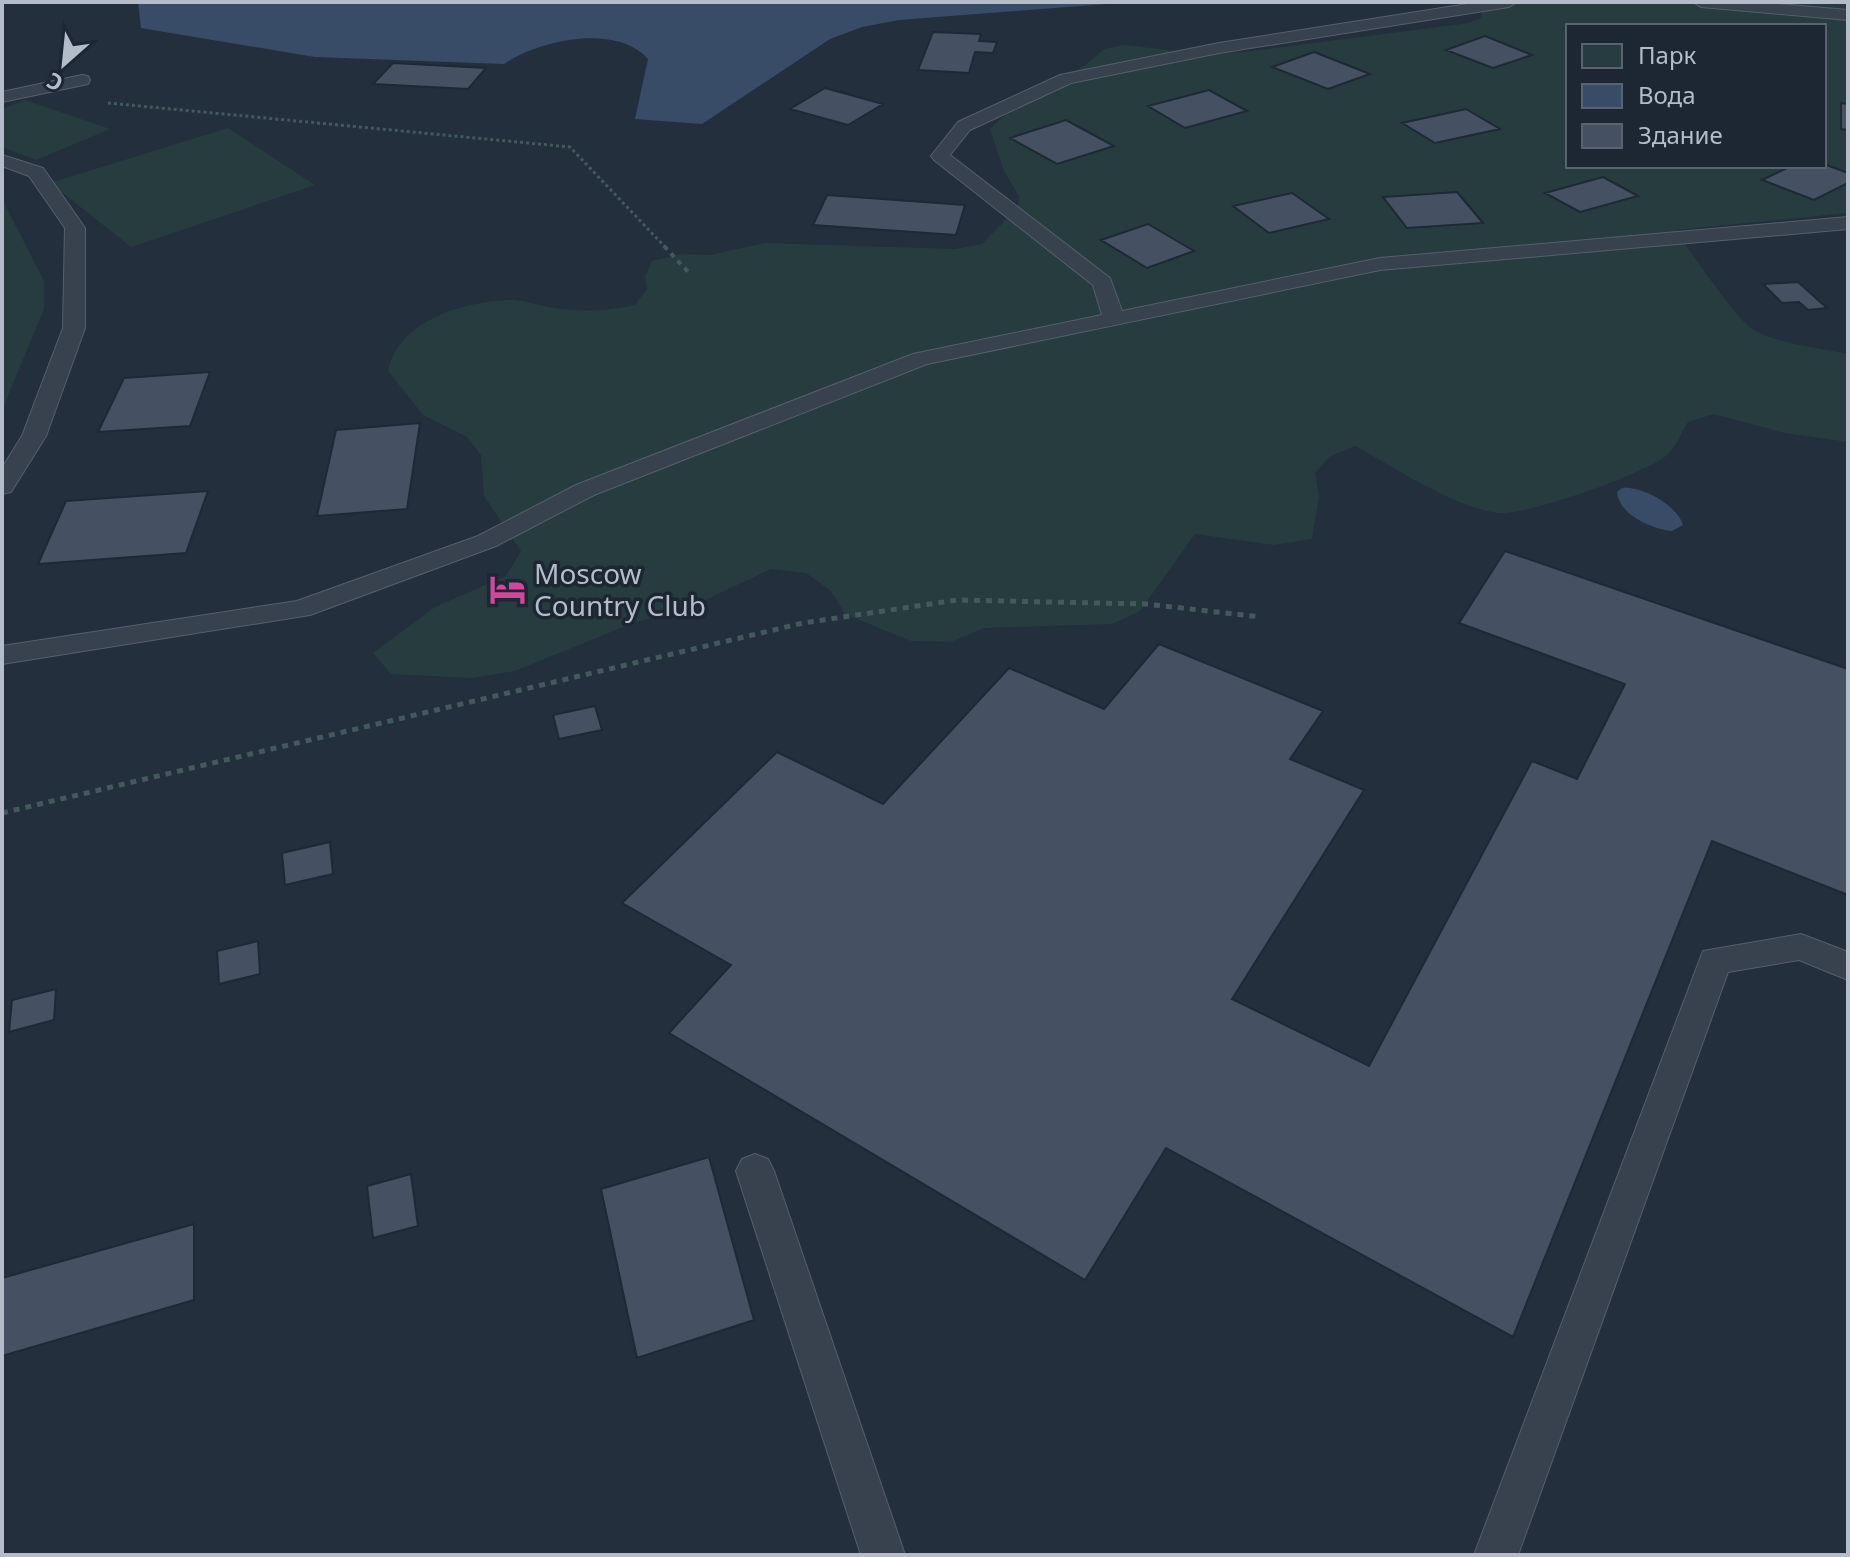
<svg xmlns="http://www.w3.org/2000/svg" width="1850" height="1557" viewBox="0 0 1850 1557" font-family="'Noto Sans',sans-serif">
  <rect width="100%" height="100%" fill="#242f3e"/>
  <path fill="#263c3f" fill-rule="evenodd" d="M 1483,2 L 1848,2 L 1848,213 L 1676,230 C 1687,248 1736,318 1752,329 C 1774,343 1821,348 1848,354 L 1848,442 L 1785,433 L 1714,414 L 1688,422 C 1682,431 1677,445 1669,453 C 1653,472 1522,517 1498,513 C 1448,505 1399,469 1355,446 L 1329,457 L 1315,473 L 1319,497 L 1312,539 L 1274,545 L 1195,534 L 1140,611 L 1112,624 L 984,628 L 951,642 L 911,641 L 845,614 L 831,591 L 806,573 L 771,569 L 701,602 L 628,625 L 515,671 L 472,678 L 391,674 L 373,653 L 435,607 L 506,576 L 521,551 L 484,496 L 481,455 L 467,437 L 423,415 L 388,371 C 399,319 466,301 513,300 C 523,300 533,304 543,306 C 574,312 604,312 635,305 L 647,289 L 645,276 L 652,261 L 681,254 L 710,255 L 765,243 L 955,249 L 982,244 L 1018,208 L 1019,196 L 1004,171 L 990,129 L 1010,111 L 1084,66 L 1104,49 L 1124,45 L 1195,53 L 1244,52 L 1469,23 L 1481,18 ZM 1568,26 L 1824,26 L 1824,166 L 1568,166 Z
    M 25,100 L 110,129 L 36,160 L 2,147 L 2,109 Z
    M 228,128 L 315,185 L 131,247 L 50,183 Z
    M 2,199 L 44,281 L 44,309 L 2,410 Z"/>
  <path fill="#394c67" d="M 138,2 L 1132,2 L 899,20 L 862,27 L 830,39 L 702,124 L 635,119 L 648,59 C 616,23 539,40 504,64 L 315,57 L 141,28 Z
    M 1622,488 C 1642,486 1677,505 1683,525 L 1672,531 C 1652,529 1619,515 1617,492 Z"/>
  <path fill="#455162" stroke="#1f2835" stroke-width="2" d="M 933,32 L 981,34 L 979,41 L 997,42 L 993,53 L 975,52 L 969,73 L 918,70 Z
    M 1485,36 L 1532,55 L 1493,68 L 1446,50 Z
    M 1314,52 L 1370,74 L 1328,89 L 1272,67 Z
    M 393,63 L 486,68 L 468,89 L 373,84 Z
    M 825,88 L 883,104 L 848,125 L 790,109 Z
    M 1209,90 L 1247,111 L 1185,128 L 1148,106 Z
    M 1841,103 L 1848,104 L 1848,130 L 1841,129 Z
    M 1466,109 L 1500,129 L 1435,143 L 1402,123 Z
    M 1066,120 L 1114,146 L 1057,164 L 1010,138 Z
    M 1824,164 L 1848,173 L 1848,183 L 1814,200 L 1762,180 L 1791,166 Z
    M 1603,177 L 1638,196 L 1580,212 L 1545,193 Z
    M 1457,192 L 1483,223 L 1407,228 L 1383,197 Z
    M 1292,193 L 1329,219 L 1269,233 L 1233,206 Z
    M 827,195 L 965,205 L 956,235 L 813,225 Z
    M 1148,224 L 1194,251 L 1147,268 L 1101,240 Z
    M 1798,282 L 1827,308 L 1808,310 L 1799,302 L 1782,303 L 1763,284 Z
    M 210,372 L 190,426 L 98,432 L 124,378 Z
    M 420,423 L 407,509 L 317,516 L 336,430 Z
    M 208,491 L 186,553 L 38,564 L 66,501 Z
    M 1505,551 L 1848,669 L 1848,895 L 1712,841 L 1513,1337 L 1166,1148 L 1085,1280 L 669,1033 L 731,965 L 622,903 L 777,752 L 883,804 L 1009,668 L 1104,709 L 1159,644 L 1323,711 L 1290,759 L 1364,790 L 1232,999 L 1369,1066 L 1532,761 L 1577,779 L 1625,684 L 1459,623 Z
    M 595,706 L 602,730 L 559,739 L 553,715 Z
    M 330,842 L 333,874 L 285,885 L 282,853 Z
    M 258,941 L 260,974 L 219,984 L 217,951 Z
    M 56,989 L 54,1020 L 9,1032 L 12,1000 Z
    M 709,1157 L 754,1320 L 637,1358 L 601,1189 Z
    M 411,1174 L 418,1226 L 373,1238 L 367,1186 Z
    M 194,1224 L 194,1300 L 2,1356 L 2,1278 Z"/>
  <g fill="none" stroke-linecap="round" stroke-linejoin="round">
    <defs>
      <path id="lane" d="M 1480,2 L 1517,2 L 1509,7 L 1219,53 L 1071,83 L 970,130 L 950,155 L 1110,278 L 1122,311 L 1380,258 L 1848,217 L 1848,229 L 1380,270 L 927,364 L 594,495 L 496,546 L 310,615 L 2,664 L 2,646 L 297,601 L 478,536 L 576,485 L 913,354 L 1102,315 L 1093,285 L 934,160 L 931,156 L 958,122 L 1060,75 L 1219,43 Z
        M 1693,2 L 1753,2 L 1848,10 L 1848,20 L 1701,7 Z
        M 82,75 L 88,76 L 90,80 L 88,84 L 2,102 L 2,92 Z
        M 2,155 L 43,168 L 85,228 L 85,328 L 46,436 L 11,492 L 2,494 L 2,468 L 22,436 L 63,328 L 65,228 L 29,176 L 2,166 Z
        M 1801,934 L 1848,952 L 1848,980 L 1799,960 L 1728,972 L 1518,1555 L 1474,1555 L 1703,951 Z
        M 755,1154 L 768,1159 L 774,1171 L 905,1555 L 861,1555 L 736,1171 L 742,1159 Z"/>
    </defs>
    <use href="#lane" stroke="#565f6c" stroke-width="2"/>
    <path stroke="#44595c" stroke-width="3" stroke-dasharray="3 3" stroke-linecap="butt" d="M 108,103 L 570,147 L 666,248"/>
    <path stroke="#44595c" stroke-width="4" stroke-dasharray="5 5" stroke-linecap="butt" d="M 664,246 L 690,274"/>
    <path stroke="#44595c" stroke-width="5" stroke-dasharray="6 6" stroke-linecap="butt" d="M 2,813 L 803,623 L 957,600 L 1146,604 L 1261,617"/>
    <use href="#lane" fill="#38414e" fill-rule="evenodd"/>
  </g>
  <defs>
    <symbol id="hotel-bare" viewBox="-9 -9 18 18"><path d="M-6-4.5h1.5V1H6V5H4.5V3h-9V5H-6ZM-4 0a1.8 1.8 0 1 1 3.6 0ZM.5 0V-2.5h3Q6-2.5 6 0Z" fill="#d1479c" stroke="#1d2633" stroke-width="2.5" paint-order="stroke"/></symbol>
  </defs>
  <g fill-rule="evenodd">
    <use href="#hotel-bare" x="482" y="564" width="51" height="51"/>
  </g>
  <g text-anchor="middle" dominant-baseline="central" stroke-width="7" stroke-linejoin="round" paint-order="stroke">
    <g font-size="28" fill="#b4bcc9" stroke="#1d2633" text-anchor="start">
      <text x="534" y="573">Moscow<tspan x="534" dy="32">Country Club</tspan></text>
    </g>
  </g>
  <rect width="1850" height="1557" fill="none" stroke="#b4bcc9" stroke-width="8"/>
  <rect x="1566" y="24" width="260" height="144" fill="#1d2633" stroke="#59626f" stroke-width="2"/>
  <rect x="1582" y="44" width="40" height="24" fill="#263c3f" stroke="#59626f" stroke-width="2"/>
  <text x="1638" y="64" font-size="24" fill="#b4bcc9">Парк</text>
  <rect x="1582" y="84" width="40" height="24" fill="#394c67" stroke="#59626f" stroke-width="2"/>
  <text x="1638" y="104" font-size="24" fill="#b4bcc9">Вода</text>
  <rect x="1582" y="124" width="40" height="24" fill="#455162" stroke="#59626f" stroke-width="2"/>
  <text x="1638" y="144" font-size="24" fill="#b4bcc9">Здание</text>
  <g transform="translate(64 64) rotate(207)" stroke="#1d2633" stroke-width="6" paint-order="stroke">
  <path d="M0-6L14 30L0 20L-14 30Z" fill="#b4bcc9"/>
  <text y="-12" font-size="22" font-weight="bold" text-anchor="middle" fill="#b4bcc9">С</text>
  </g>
</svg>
